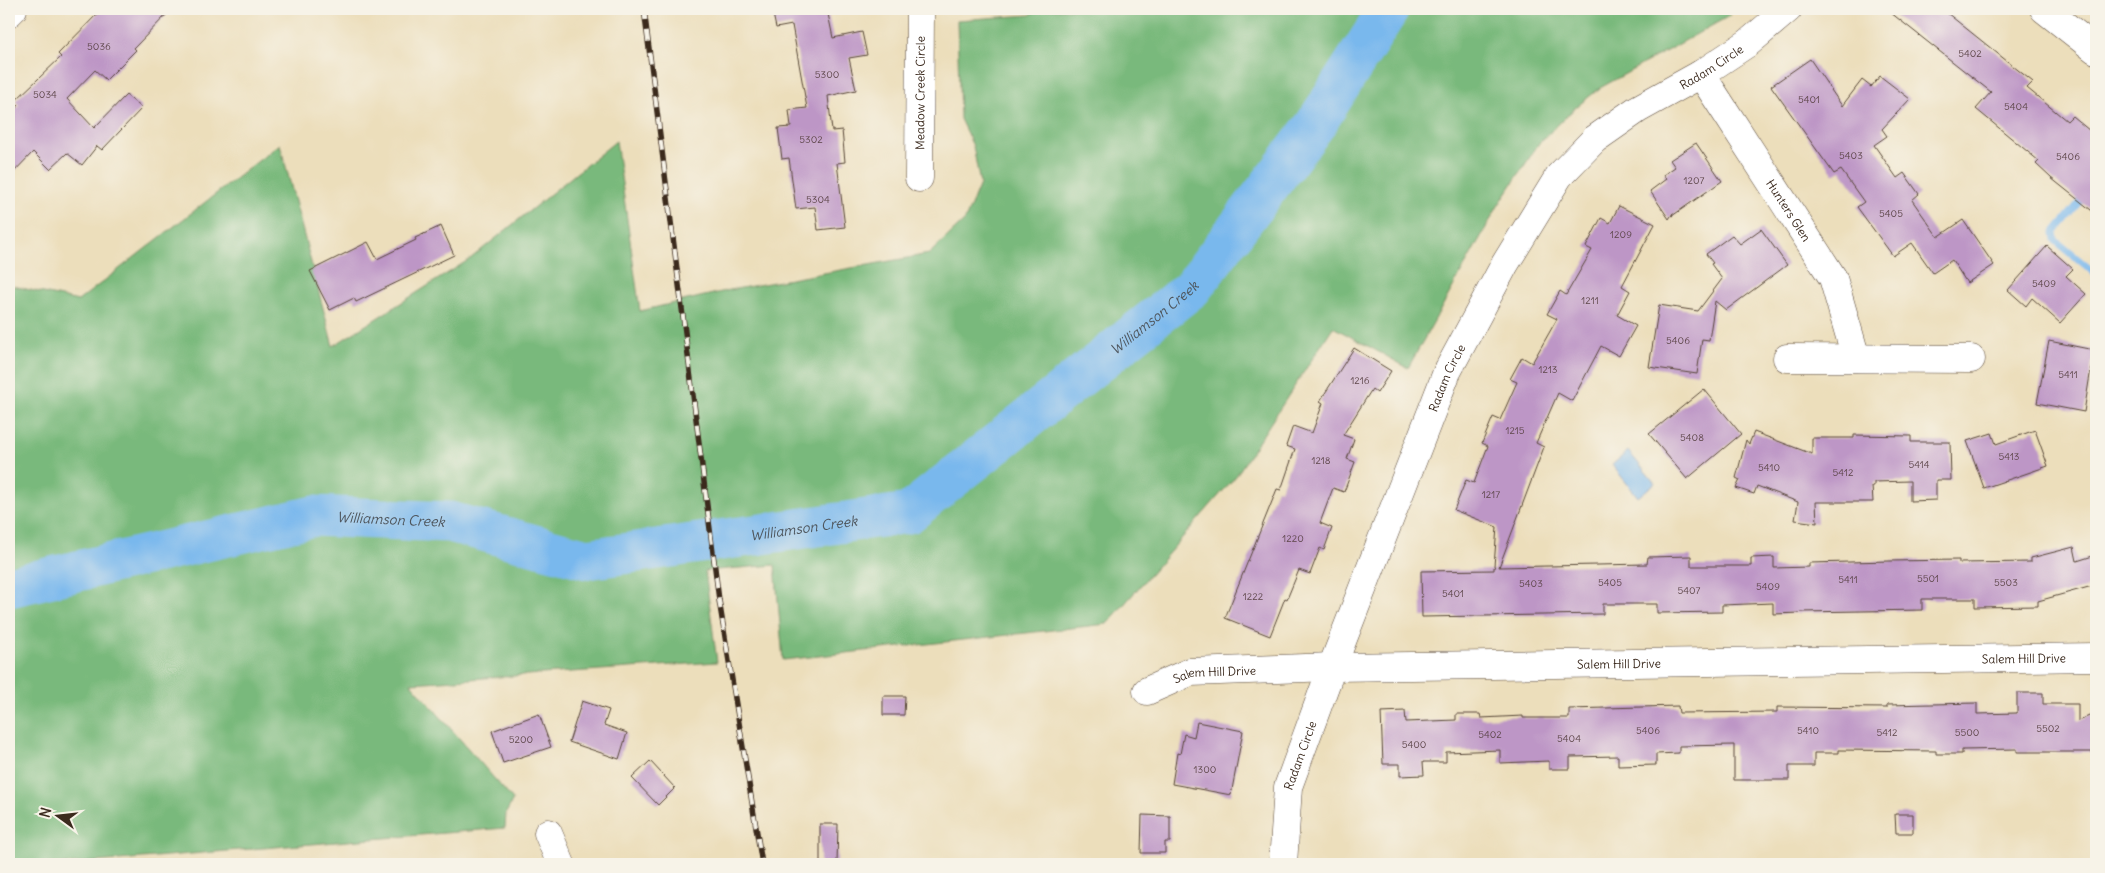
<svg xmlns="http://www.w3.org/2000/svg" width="2105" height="873" viewBox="0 0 2105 873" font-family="Delius,sans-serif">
  <rect width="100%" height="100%" fill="#f7f3e8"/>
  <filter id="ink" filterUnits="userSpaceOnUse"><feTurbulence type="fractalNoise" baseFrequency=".02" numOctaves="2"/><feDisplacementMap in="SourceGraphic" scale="10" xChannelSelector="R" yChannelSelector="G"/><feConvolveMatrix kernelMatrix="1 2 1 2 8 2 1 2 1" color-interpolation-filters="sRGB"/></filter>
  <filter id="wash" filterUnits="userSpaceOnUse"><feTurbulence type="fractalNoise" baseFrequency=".0096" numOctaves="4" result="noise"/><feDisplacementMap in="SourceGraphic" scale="20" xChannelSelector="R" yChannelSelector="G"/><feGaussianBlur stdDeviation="1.12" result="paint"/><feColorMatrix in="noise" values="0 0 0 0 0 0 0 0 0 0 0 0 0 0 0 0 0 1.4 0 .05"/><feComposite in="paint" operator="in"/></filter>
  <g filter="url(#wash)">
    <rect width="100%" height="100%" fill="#ecdebb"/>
    <path fill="#79b97b" stroke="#5a724c" d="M 1038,9 L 1725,9 L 1731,15 L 1600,88 L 1575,108 L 1539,143 L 1498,206 L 1408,368 L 1333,327 L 1236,476 L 1107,624 L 783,660 L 775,565 L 705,571 L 717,662 L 411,683 L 513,800 L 506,813 L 505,828 L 70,864 L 9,864 L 9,285 L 78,301 L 280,144 L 333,346 L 470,259 L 616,141 L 640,311 L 730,290 L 929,254 L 965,220 L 980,184 L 973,146 L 960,119 L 957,20 L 1030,15 Z"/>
    <path fill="#79b8ed" stroke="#5a7186" d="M 1628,451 L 1655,483 L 1638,497 L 1612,465 Z"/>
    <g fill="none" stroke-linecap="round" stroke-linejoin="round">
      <path stroke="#79b8ed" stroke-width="7" d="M 2096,183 L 2054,233 L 2055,240 L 2096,274"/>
      <path stroke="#79b8ed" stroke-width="41" id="s1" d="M 9,587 L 314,516 L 450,522 L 587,559 L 909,513 L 1192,288 L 1315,125 L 1389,9"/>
    </g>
    <g id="blocks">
      <path fill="#bd96c6" d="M 102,9 L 172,9 L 134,48 L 136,50 L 106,80 L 95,70 L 67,99 L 94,128 L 126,95 L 142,108 L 102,150 L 97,146 L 82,165 L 67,153 L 50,169 L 33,152 L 9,177 L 9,115 L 19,105 L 15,101 L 61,57 L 58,54 Z
        M 772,9 L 827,9 L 833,38 L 862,32 L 867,55 L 849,58 L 856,90 L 828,96 L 832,131 L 842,130 L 845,162 L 837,163 L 845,227 L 818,230 L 815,207 L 796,209 L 789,158 L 782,159 L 778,128 L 791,127 L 789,110 L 807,108 L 792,25 L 776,28 Z
        M 1886,9 L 1942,9 L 2033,82 L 2027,88 L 2067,121 L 2072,116 L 2096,136 L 2096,214 L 2051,178 L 2036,164 L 2039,161 L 1976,109 L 1991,92 Z
        M 1810,59 L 1842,106 L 1862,80 L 1871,87 L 1880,76 L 1910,99 L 1882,129 L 1887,136 L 1874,145 L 1897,178 L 1904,173 L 1919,194 L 1912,200 L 1938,237 L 1963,220 L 1994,265 L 1967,283 L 1952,260 L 1933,273 L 1912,243 L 1893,256 L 1857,207 L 1864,202 L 1841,170 L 1834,174 L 1771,86 Z
        M 1696,143 L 1722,181 L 1672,216 L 1673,213 L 1669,219 L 1650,191 L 1666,179 L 1663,175 L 1675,167 L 1670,160 Z
        M 1619,206 L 1655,224 L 1622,286 L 1630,291 L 1617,315 L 1636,326 L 1619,356 L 1601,346 L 1572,401 L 1558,393 L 1536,443 L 1544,447 L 1499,567 L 1647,564 L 1648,557 L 1691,556 L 1691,566 L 1751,566 L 1751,558 L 1774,557 L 1774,568 L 1809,567 L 1809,563 L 1890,561 L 1959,560 L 1959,563 L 2031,562 L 2031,558 L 2074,547 L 2077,561 L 2096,555 L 2096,585 L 2038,601 L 2038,606 L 1975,607 L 1975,599 L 1922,599 L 1922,610 L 1800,612 L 1800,613 L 1773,614 L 1773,603 L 1722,605 L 1722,612 L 1657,613 L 1657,604 L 1603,604 L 1603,614 L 1422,617 L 1421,571 L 1494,570 L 1494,567 L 1496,567 L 1494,566 L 1497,527 L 1454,510 L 1466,480 L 1474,483 L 1488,446 L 1482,443 L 1493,417 L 1500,420 L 1517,382 L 1510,379 L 1522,357 L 1532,363 L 1557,319 L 1547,314 L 1560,291 L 1566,295 L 1592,250 L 1586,247 L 1601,218 L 1610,223 Z
        M 441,226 L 454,255 L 356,302 L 354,298 L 330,310 L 310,271 L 368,242 L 377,259 L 416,240 L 415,238 Z
        M 1761,229 L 1787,265 L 1726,310 L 1715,301 L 1709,340 L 1702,339 L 1697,374 L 1649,367 L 1659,305 L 1698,311 L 1722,279 L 1711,264 L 1713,263 L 1706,254 L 1732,235 L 1740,244 Z
        M 2047,246 L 2073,269 L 2066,276 L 2086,294 L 2060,323 L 2032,298 L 2026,306 L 2008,290 Z
        M 2049,341 L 2094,350 L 2084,412 L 2037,403 Z
        M 1354,348 L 1391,371 L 1377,393 L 1372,389 L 1343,435 L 1354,439 L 1347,459 L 1355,462 L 1344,492 L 1333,488 L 1320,523 L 1332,528 L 1324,550 L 1320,548 L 1310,574 L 1299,570 L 1287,599 L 1285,598 L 1270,636 L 1225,618 L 1277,489 L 1281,490 L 1295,449 L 1286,446 L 1293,426 L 1312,433 L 1323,403 L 1320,401 Z
        M 1704,389 L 1741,434 L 1687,479 L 1649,434 Z
        M 2035,430 L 2048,466 L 1984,488 L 1967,441 L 1992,433 L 1996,444 Z
        M 1754,432 L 1812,454 L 1812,438 L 1854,438 L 1854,435 L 1911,436 L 1911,442 L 1950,442 L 1951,480 L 1936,480 L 1936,500 L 1910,501 L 1910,481 L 1874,482 L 1874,486 L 1872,486 L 1873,502 L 1816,502 L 1817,523 L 1795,520 L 1798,502 L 1757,486 L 1754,494 L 1736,488 L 1740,480 L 1736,478 L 1746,440 L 1749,444 Z
        M 2017,693 L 2043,693 L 2043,704 L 2078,704 L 2078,721 L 2096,713 L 2096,752 L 2017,752 L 2017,749 L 1962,750 L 1962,754 L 1936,754 L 1936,751 L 1839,750 L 1839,753 L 1814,753 L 1814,766 L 1789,766 L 1789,780 L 1734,780 L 1734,745 L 1679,746 L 1679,753 L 1656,754 L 1656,765 L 1618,766 L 1618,756 L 1570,757 L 1570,769 L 1549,769 L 1549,761 L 1500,763 L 1500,750 L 1446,752 L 1446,762 L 1423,762 L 1424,775 L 1400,776 L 1400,764 L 1383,764 L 1381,712 L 1405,711 L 1406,722 L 1456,720 L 1456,714 L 1480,714 L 1481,718 L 1523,716 L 1523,718 L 1569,718 L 1569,709 L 1678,706 L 1679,713 L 1777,712 L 1777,707 L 1887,708 L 1887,705 L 1977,703 L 1977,714 L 2017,713 Z
        M 883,696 L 905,696 L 904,715 L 883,715 Z
        M 582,701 L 609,710 L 604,725 L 627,733 L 619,759 L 569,742 Z
        M 539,714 L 551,747 L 503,763 L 492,731 Z
        M 1197,722 L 1243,731 L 1231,795 L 1172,784 L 1177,753 L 1180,754 L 1184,734 L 1194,737 Z
        M 650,761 L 675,788 L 658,805 L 632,778 Z
        M 1895,814 L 1913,814 L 1913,833 L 1896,833 Z
        M 1142,815 L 1170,816 L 1170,842 L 1165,842 L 1165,853 L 1141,853 Z
        M 820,824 L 838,824 L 837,864 L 820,864 Z"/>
    </g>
  </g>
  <g filter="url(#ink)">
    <use href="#blocks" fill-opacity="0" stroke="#564536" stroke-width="1"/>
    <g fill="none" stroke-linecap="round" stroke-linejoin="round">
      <defs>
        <g id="minor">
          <path d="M 2044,9 L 2096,50"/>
          <path d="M 9,13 L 13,9"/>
          <path id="s2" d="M 1701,74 L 1833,278 L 1856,358"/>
          <path id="s3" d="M 919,178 L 920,9"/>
          <path d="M 1787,358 L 1971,359"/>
          <path id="s4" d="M 1147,691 L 1190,672 L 1332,667 L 2096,657"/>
          <path d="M 548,833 L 561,864"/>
          <path id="s5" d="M 1283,864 L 1288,787 L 1332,667 L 1447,372 L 1505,264 L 1559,176 L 1595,139 L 1638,109 L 1701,74 L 1748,43 L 1788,9"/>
        </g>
      </defs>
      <use href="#minor" stroke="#564536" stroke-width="29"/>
      <use href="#minor" stroke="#fff" stroke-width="28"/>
      <defs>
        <path id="rail" d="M 644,9 L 719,600 L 762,864"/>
      </defs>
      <use href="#rail" stroke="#3b2a1e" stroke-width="5.5"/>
      <use href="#rail" stroke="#f7f3e8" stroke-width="4" stroke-dasharray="11" stroke-linecap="butt"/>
    </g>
  </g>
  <g text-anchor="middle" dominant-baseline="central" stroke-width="4" stroke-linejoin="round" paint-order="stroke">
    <g font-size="10" fill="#5c4548">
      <text x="99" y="46">5036</text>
      <text x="1970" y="53">5402</text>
      <text x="827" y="74">5300</text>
      <text x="45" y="94">5034</text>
      <text x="1809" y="99">5401</text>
      <text x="2016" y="106">5404</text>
      <text x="811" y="139">5302</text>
      <text x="1851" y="155">5403</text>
      <text x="2068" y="156">5406</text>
      <text x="1694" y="180">1207</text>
      <text x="818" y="199">5304</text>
      <text x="1891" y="213">5405</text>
      <text x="1621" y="234">1209</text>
      <text x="2044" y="283">5409</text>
      <text x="1590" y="300">1211</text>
      <text x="1678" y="340">5406</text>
      <text x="1548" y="369">1213</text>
      <text x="2068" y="374">5411</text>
      <text x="1360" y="380">1216</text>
      <text x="1515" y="430">1215</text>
      <text x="1692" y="437">5408</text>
      <text x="2009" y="456">5413</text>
      <text x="1321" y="460">1218</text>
      <text x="1919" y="464">5414</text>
      <text x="1769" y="467">5410</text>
      <text x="1843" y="472">5412</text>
      <text x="1491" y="494">1217</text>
      <text x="1293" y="538">1220</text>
      <text x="1928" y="578">5501</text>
      <text x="1848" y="579">5411</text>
      <text x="1610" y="582">5405</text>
      <text x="2006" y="582">5503</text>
      <text x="1531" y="583">5403</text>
      <text x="1768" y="586">5409</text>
      <text x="1689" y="590">5407</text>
      <text x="1453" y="593">5401</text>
      <text x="1253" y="596">1222</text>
      <text x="2048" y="728">5502</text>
      <text x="1648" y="730">5406</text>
      <text x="1808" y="730">5410</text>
      <text x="1887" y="732">5412</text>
      <text x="1967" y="732">5500</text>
      <text x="1490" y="734">5402</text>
      <text x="1569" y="738">5404</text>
      <text x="521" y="739">5200</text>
      <text x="1414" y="744">5400</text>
      <text x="1205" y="769">1300</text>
    </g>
    <g font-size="12" fill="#3b2a1e" stroke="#f7f3e8">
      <text stroke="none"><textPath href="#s5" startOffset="936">Radam Circle</textPath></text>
      <text stroke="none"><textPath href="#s3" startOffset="85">Meadow Creek Circle</textPath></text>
      <text stroke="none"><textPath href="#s2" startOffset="162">Hunters Glen</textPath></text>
      <text stroke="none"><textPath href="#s5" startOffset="516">Radam Circle</textPath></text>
      <text stroke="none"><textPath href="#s4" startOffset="881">Salem Hill Drive</textPath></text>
      <text stroke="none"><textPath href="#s4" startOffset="476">Salem Hill Drive</textPath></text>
      <text stroke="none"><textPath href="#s4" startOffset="71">Salem Hill Drive</textPath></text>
      <text stroke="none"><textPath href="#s5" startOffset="111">Radam Circle</textPath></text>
    </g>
    <g font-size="14" font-style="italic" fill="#4e555c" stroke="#f7f3e8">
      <text stroke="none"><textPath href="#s1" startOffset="1230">Williamson Creek</textPath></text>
      <text stroke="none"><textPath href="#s1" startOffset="390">Williamson Creek</textPath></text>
      <text stroke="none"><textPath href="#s1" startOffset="810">Williamson Creek</textPath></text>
    </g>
  </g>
  <rect width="2105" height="873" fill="none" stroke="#f7f3e8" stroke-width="30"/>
  <g transform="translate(58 816) rotate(285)" stroke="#f7f3e8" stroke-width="4" paint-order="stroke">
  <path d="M0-4L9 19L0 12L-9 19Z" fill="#3b2a1e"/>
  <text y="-8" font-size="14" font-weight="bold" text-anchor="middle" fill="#3b2a1e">N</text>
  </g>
</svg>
